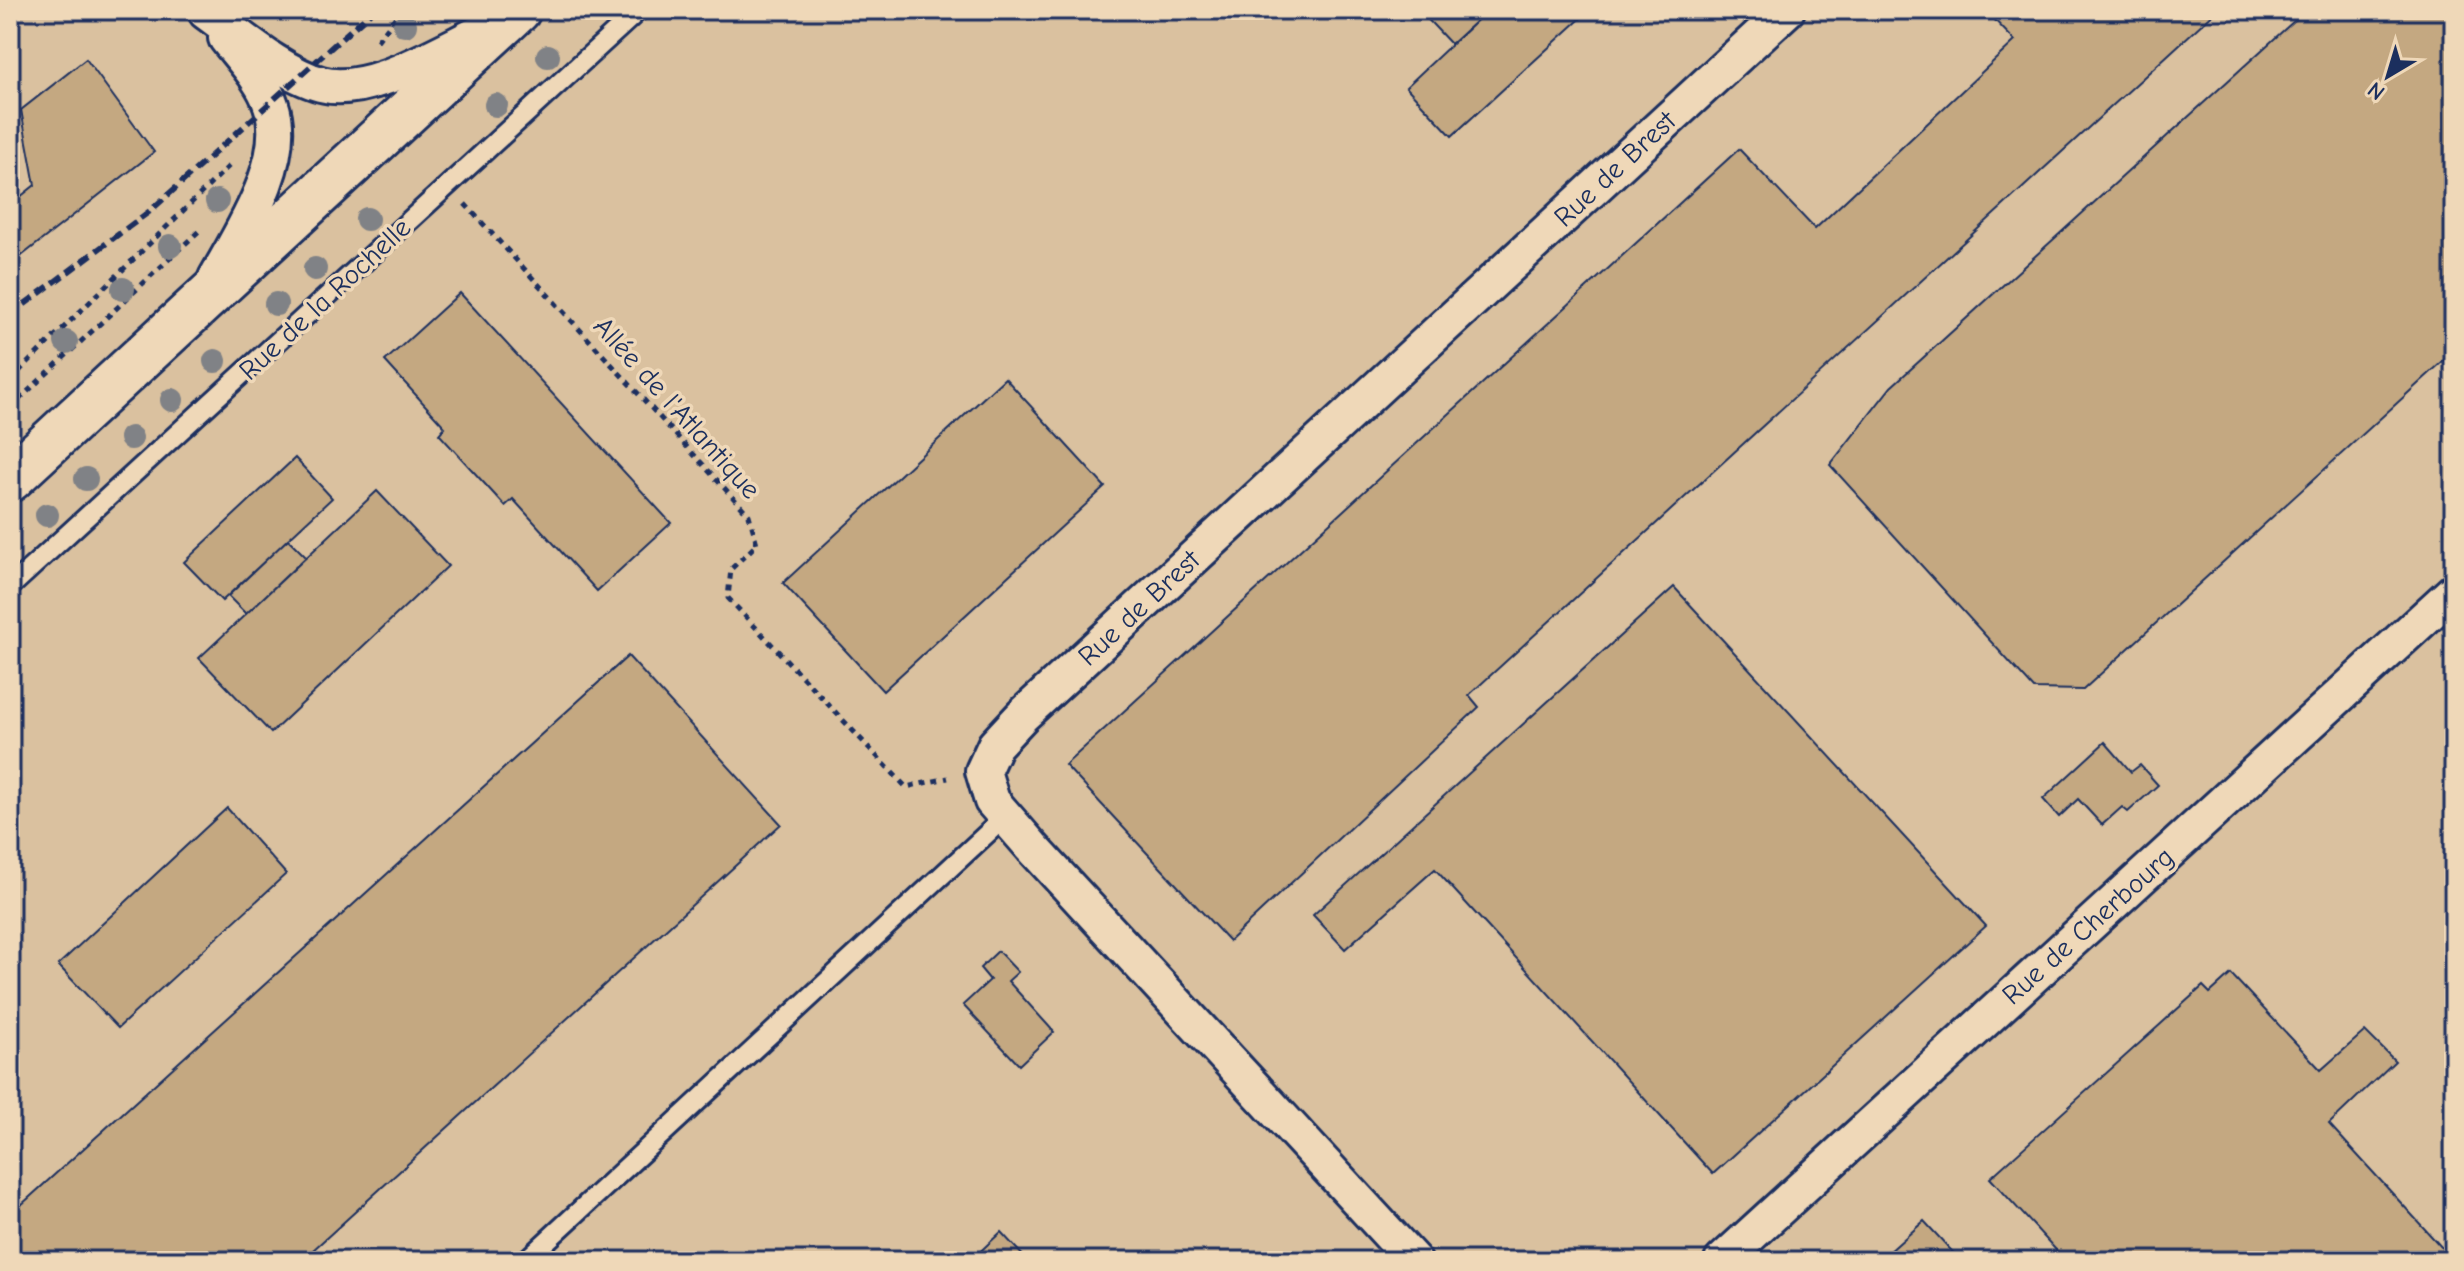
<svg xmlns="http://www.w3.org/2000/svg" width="2464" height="1271" viewBox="0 0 2464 1271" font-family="'Comic Neue',sans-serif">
  <rect width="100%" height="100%" fill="#e9d0ad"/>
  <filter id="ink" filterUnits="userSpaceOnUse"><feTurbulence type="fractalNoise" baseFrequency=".0125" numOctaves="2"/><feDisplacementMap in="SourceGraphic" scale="16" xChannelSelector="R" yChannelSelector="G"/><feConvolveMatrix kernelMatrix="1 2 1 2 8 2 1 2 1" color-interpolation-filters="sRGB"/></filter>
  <g filter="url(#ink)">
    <path fill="#dac19f" d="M 10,10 L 2454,10 L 2454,1261 L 10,1261 Z"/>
    <path fill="#c4a881" stroke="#1b2f5e" stroke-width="2" d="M 1419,10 L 1488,10 L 1451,44 Z
      M 1488,10 L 1590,10 L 1452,136 L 1406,87 Z
      M 1985,10 L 2217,10 L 1469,695 L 1479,707 L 1229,941 L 1065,765 L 1739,149 L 1815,229 L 2015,41 Z
      M 2306,10 L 2454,10 L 2454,351 L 2083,690 L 2034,689 L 1830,465 L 1891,387 Z
      M 86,59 L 154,152 L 10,265 L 10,205 L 35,185 L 21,110 Z
      M 460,293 L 671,523 L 597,591 L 513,499 L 505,506 L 439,434 L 445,427 L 385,361 Z
      M 1005,378 L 1105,487 L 883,691 L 783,583 Z
      M 295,458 L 332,498 L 222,601 L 184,562 Z
      M 377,491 L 448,566 L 271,733 L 199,658 Z
      M 288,539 L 306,557 L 246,614 L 228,596 Z
      M 1674,587 L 1986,926 L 1713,1174 L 1435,869 L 1345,949 L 1313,915 Z
      M 628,656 L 781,824 L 301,1261 L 10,1261 L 10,1215 Z
      M 2105,742 L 2131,772 L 2140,765 L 2158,785 L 2128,812 L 2122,807 L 2102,825 L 2078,799 L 2059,817 L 2043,799 Z
      M 227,808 L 286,874 L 118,1028 L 58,965 Z
      M 998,951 L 1018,972 L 1008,981 L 1054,1032 L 1019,1065 L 963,1005 L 990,980 L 980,968 Z
      M 2231,974 L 2321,1070 L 2365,1031 L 2395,1061 L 2329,1124 L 2454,1261 L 2066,1261 L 1990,1178 L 2203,986 L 2210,993 Z
      M 1924,1221 L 1961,1261 L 1879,1261 Z
      M 1001,1232 L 1028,1261 L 970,1261 Z"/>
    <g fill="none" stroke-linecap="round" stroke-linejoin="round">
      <defs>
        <path id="service" d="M 10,587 L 639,10
          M 525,1261 L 1006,816"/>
        <path id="minor" d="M 206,12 C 238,35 283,74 321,84 C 368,97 439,52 482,32
          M 216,278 C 241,233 290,159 271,105 C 263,80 242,59 226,38
          M 1414,1261 L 1032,847 L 992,801 L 983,771 L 995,745 L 1023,715 L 1787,10
          M 1722,1261 L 2454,591"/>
        <path id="secondary" d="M 10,479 L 518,10"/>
      </defs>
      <use href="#service" stroke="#1b2f5e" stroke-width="24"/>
      <use href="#minor" stroke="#1b2f5e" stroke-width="40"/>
      <use href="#secondary" stroke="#1b2f5e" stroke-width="50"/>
      <path stroke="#1b2f5e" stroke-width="5" stroke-dasharray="6 6" stroke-linecap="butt" d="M 377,41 L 401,10
        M 465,204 L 749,515 L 757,544 L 731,569 L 728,598 L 906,787 L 948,778
        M 10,380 L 230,165
        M 10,408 L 199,231"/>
      <use href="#service" stroke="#efd8b8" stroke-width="18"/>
      <use href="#minor" stroke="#efd8b8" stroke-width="34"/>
      <use href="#secondary" stroke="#efd8b8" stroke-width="44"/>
      <path stroke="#1b2f5e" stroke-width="6" stroke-dasharray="12 6" stroke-linecap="butt" d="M 10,315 L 150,211 L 373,10"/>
    </g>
    <g fill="#808286">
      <circle cx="405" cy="25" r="12"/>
      <circle cx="548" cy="56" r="12"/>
      <circle cx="496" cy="105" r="12"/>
      <circle cx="217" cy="201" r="12"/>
      <circle cx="367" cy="219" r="12"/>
      <circle cx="170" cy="246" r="12"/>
      <circle cx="315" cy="269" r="12"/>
      <circle cx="123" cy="289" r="12"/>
      <circle cx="276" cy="304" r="12"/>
      <circle cx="66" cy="342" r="12"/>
      <circle cx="215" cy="361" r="12"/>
      <circle cx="172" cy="400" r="12"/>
      <circle cx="131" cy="438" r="12"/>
      <circle cx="86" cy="479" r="12"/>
      <circle cx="47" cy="515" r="12"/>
    </g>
  </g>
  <g text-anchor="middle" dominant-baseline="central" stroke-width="7" stroke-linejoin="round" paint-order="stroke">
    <g font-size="28" fill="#1b2f5e" stroke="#efd8b8">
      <text transform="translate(1615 169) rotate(-43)">Rue de Brest</text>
      <text transform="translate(325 299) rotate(-43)">Rue de la Rochelle</text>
      <text transform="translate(677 408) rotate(48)">Allée de l'Atlantique</text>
      <text transform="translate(1139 608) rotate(-43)">Rue de Brest</text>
      <text transform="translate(2088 926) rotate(-42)">Rue de Cherbourg</text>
    </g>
  </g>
  <rect width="2464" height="1271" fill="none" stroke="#efd8b8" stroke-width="40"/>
  <rect x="20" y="20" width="2424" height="1231" fill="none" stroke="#1b2f5e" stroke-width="3" filter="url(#ink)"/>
  <g transform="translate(2388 76) rotate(218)" stroke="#efd8b8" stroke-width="6" paint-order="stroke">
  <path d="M0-6L14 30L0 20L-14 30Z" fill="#1b2f5e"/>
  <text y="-12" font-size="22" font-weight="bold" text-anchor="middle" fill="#1b2f5e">N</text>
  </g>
</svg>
